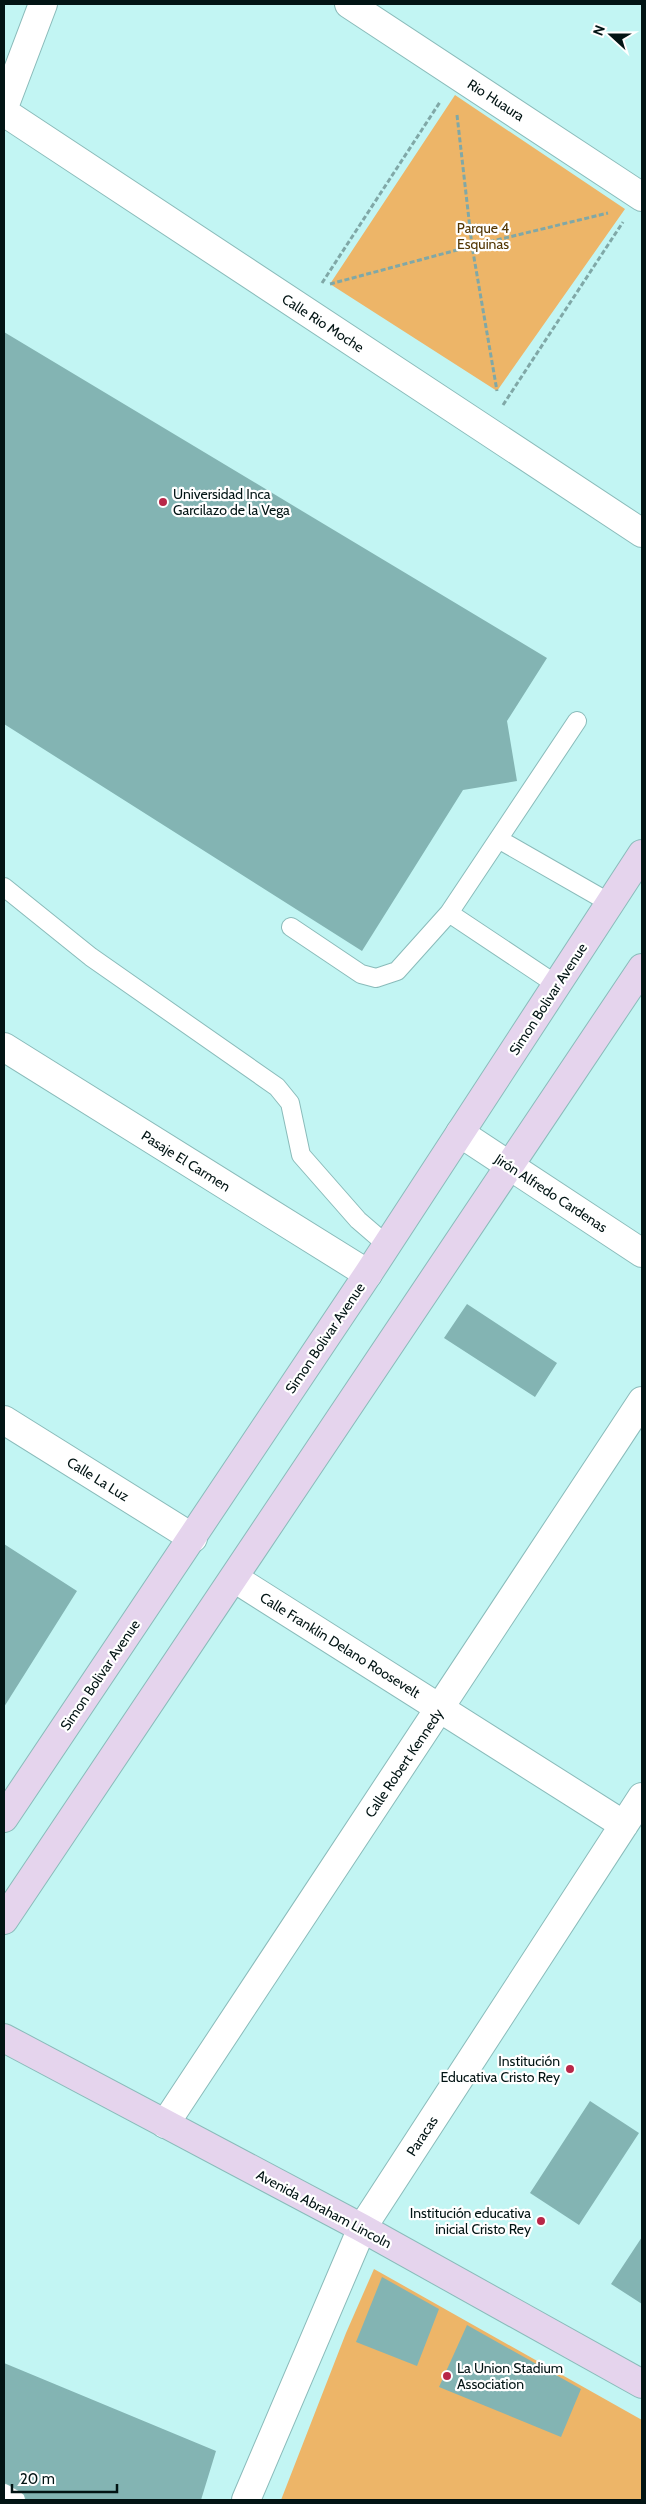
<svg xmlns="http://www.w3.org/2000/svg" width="646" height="2504" viewBox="0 0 646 2504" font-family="Cabin,sans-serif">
  <rect width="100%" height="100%" fill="#c2f5f3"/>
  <path fill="#edb568" d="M 455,95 L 625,209 L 497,391 L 330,284 Z
    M 374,2269 L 642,2420 L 642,2500 L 281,2500 L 346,2333 Z"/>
  <path fill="#83b4b3" d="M 4,332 L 547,658 L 507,721 L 517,781 L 463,790 L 362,951 L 4,724 Z
    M 467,1304 L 557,1363 L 535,1397 L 444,1338 Z
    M 4,1544 L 77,1591 L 4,1707 Z
    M 590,2101 L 639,2133 L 579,2225 L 530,2193 Z
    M 642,2237 L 642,2304 L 611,2284 Z
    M 382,2277 L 439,2309 L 417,2366 L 356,2342 Z
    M 467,2325 L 581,2389 L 561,2437 L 439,2387 Z
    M 4,2363 L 216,2451 L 201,2500 L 25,2500 L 4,2486 Z"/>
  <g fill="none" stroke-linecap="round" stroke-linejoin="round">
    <defs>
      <path id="lane" d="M 500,840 L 610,903
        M 4,887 L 91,957 L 277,1087 L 290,1103 L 301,1155 L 358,1220 L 387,1245
        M 449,913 L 557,985
        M 291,927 L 361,974 L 376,978 L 397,971 L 449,913 L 577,721
        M 4,2493 L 16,2500"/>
      <path id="street" d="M 349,4 L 642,197
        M 4,107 L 43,4
        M 4,112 L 642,533
        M 4,1047 L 368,1274
        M 460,1133 L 642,1253
        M 4,1420 L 193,1538
        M 234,1578 L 624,1825
        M 165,2124 L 642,1401
        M 246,2500 L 362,2228 L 642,1797"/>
      <path id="secondary" d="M 4,1818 L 368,1274 L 642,854
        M 4,1920 L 642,968
        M 4,2038 L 362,2228 L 642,2384"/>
    </defs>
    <use href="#lane" stroke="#8abbba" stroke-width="20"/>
    <use href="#street" stroke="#8abbba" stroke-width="30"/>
    <use href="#secondary" stroke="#8abbba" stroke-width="30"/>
    <path stroke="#80a8a7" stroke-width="3" stroke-dasharray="5 2.5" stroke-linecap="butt" d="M 457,115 L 472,246 L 497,391
      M 322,283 L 440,102
      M 330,284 L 472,246 L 608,213
      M 503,405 L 623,222"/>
    <use href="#lane" stroke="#fff" stroke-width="18"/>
    <use href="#street" stroke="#fff" stroke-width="28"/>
    <use href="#secondary" stroke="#e5d4ed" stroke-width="28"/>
  </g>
  <g fill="#b82748" stroke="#fff" stroke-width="2">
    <circle cx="163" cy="502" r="5"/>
    <circle cx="570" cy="2069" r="5"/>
    <circle cx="541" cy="2221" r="5"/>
    <circle cx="447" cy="2376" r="5"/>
  </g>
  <g text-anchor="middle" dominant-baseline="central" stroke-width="4.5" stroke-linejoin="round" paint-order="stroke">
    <g font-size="14" fill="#021414" stroke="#fff">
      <text transform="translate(496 100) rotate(33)">Rio Huaura</text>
      <text transform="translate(323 323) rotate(33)">Calle Rio Moche</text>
      <text transform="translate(548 999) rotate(-57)">Simon Bolivar Avenue</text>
      <text transform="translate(186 1161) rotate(32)">Pasaje El Carmen</text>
      <text transform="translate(551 1193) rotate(33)">Jirón Alfredo Cardenas</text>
      <text transform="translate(325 1338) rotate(-56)">Simon Bolivar Avenue</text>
      <text transform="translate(98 1479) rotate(32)">Calle La Luz</text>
      <text transform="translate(340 1645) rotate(32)">Calle Franklin Delano Roosevelt</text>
      <text transform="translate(100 1675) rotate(-56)">Simon Bolivar Avenue</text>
      <text transform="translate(404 1763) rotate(-56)">Calle Robert Kennedy</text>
      <text transform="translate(422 2136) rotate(-57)">Paracas</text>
      <text transform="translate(324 2209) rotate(28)">Avenida Abraham Lincoln</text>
    </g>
    <g font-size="14" fill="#533603" stroke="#fff">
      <text x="483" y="228">Parque 4<tspan x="483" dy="16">Esquinas</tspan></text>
    </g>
    <g font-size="14" fill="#021414" stroke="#fff" text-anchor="start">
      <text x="173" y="494">Universidad Inca<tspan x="173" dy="16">Garcilazo de la Vega</tspan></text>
      <text x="560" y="2061" text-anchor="end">Institución<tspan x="560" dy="16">Educativa Cristo Rey</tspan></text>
      <text x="531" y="2213" text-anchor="end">Institución educativa<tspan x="531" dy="16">inicial Cristo Rey</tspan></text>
      <text x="457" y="2368">La Union Stadium<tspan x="457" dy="16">Association</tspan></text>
    </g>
  </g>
  <rect width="646" height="2504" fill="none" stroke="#021414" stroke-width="10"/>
  <g transform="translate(611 35) rotate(291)" stroke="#ffffff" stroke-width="4" paint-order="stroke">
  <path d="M0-4L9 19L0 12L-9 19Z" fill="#021414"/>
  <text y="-8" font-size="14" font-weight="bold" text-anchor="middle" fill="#021414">N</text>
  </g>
  <path d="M12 2484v8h105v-8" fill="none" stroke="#021414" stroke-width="2.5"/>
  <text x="20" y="2484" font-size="15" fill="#021414" stroke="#ffffff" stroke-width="4" paint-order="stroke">20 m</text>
</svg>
